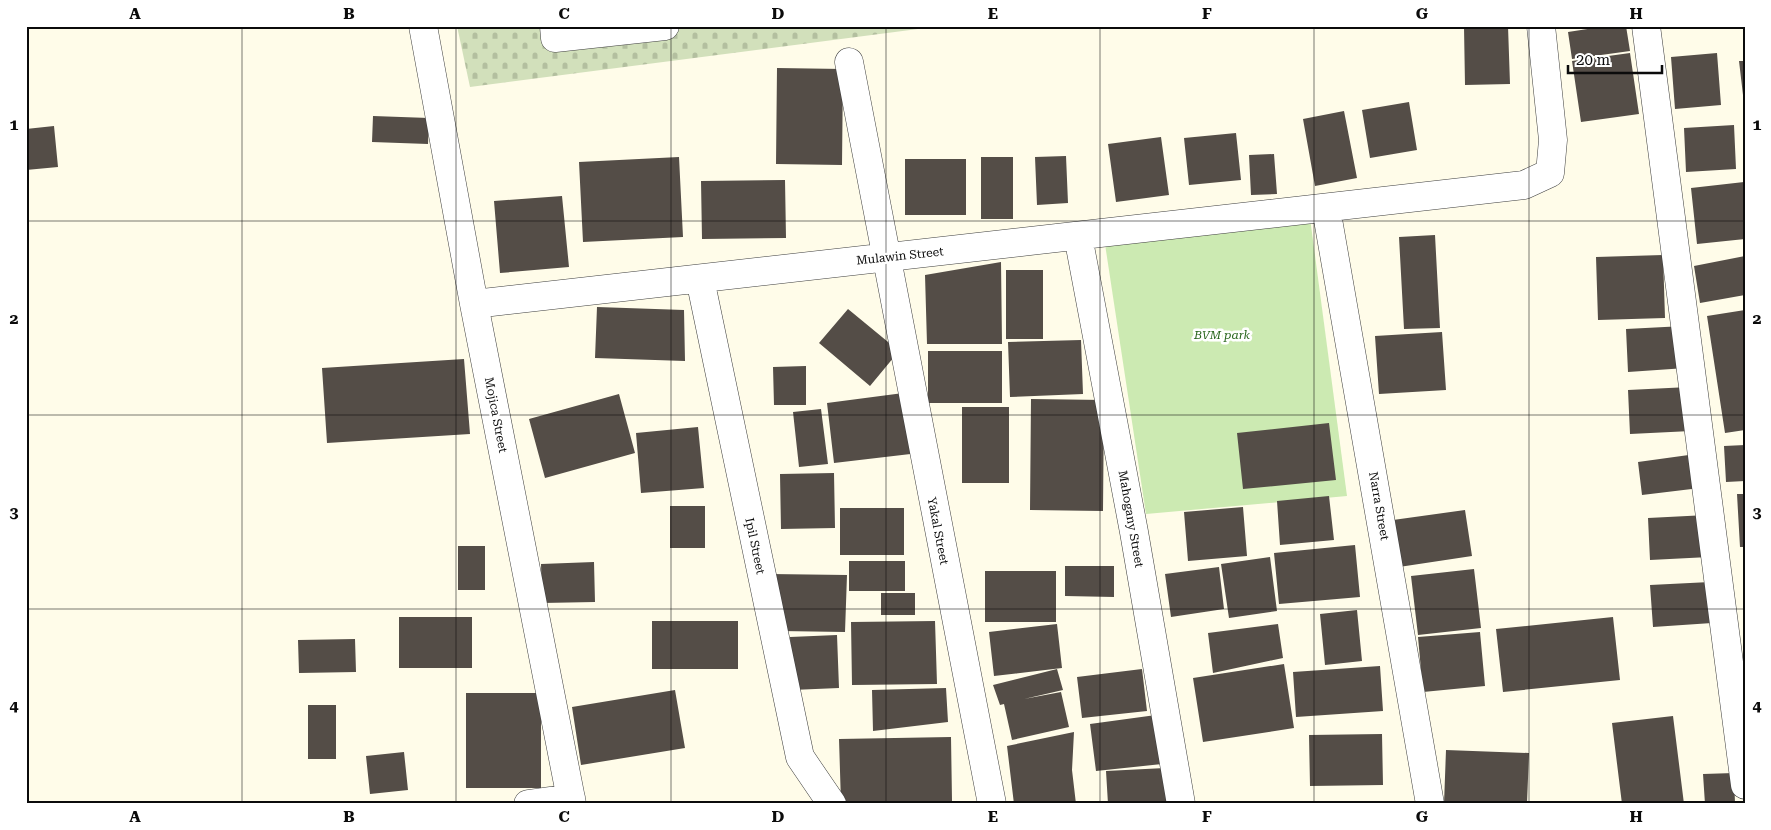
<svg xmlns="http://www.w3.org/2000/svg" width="1771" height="830" viewBox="0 0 1771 830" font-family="'Roboto Serif',serif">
  <defs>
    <pattern id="cemetery-stones" width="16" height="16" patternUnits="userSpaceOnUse" patternTransform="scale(1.25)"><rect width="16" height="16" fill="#d2e0bb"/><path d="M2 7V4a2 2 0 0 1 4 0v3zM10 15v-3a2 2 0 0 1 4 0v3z" fill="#b3bf9f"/></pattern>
  </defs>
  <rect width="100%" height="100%" fill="#fffce9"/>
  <path fill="url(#cemetery-stones)" d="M 457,26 L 941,26 L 470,87 Z"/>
  <path fill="#cceab2" d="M 1310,218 L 1347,496 L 1146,514 L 1105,244 Z"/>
  <path fill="#544d47" d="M 1506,26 L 1508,26 L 1510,84 L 1465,85 L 1464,27 Z
    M 1607,26 L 1626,26 L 1630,51 L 1572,59 L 1568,32 Z
    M 1664,26 L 1694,26 L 1694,28 L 1664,29 Z
    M 1630,53 L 1639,114 L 1581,122 L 1572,61 Z
    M 1717,53 L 1721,105 L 1675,109 L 1671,57 Z
    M 1739,61 L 1745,61 L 1745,95 L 1743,95 Z
    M 777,68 L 843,69 L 842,165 L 776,164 Z
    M 1409,102 L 1417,150 L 1370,158 L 1362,110 Z
    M 1344,111 L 1357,178 L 1315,186 L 1303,119 Z
    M 373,116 L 429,118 L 428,144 L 372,142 Z
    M 1734,125 L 1736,169 L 1686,172 L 1684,128 Z
    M 54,126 L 58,167 L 26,170 L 26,129 Z
    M 1236,133 L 1241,180 L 1189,185 L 1184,138 Z
    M 1161,137 L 1169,195 L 1116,202 L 1108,144 Z
    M 1274,154 L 1277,194 L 1251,195 L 1249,155 Z
    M 1066,156 L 1068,203 L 1037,205 L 1035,157 Z
    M 679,157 L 683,237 L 583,242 L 579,162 Z
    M 981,157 L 1013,157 L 1013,219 L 981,219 Z
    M 905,159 L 966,159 L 966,215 L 905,215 Z
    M 785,180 L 786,238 L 702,239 L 701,181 Z
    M 1744,182 L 1745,239 L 1697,244 L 1691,188 Z
    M 562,196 L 569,267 L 500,273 L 494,201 Z
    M 1435,235 L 1440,328 L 1404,329 L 1399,237 Z
    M 1663,255 L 1665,318 L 1598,320 L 1596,257 Z
    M 1745,256 L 1745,295 L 1700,303 L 1694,266 Z
    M 1001,262 L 1002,344 L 927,344 L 925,275 Z
    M 1006,270 L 1043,270 L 1043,339 L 1006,339 Z
    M 597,307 L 684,310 L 685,361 L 595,358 Z
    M 848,309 L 899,351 L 870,386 L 819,343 Z
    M 1745,310 L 1745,430 L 1725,433 L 1707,316 Z
    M 1684,326 L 1686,368 L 1628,372 L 1626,329 Z
    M 1442,332 L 1446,390 L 1379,394 L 1375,336 Z
    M 1081,340 L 1083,394 L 1010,397 L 1008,342 Z
    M 928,351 L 1002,351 L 1002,403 L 928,403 Z
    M 464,359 L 470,434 L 327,443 L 322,368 Z
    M 806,366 L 806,405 L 774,405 L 773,367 Z
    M 1689,387 L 1691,431 L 1630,434 L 1628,390 Z
    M 911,392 L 919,453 L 834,463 L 827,403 Z
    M 619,394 L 635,453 L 545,478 L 529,419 Z
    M 1031,399 L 1104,400 L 1103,511 L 1030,510 Z
    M 962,407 L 1009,407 L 1009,483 L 962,483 Z
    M 821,409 L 828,464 L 799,467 L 793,412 Z
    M 1329,423 L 1336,480 L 1243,489 L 1237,433 Z
    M 698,427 L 704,488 L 641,493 L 636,433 Z
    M 1745,445 L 1745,481 L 1726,482 L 1724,446 Z
    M 1696,454 L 1700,488 L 1642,495 L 1638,462 Z
    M 834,473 L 835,528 L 781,529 L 780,474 Z
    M 1737,494 L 1745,494 L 1745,547 L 1740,547 Z
    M 1329,496 L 1334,540 L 1280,545 L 1277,501 Z
    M 670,506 L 705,506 L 705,548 L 670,548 Z
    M 1243,507 L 1247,556 L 1188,561 L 1184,512 Z
    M 840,508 L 904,508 L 904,555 L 840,555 Z
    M 1465,510 L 1472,556 L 1399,567 L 1393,520 Z
    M 1707,515 L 1709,557 L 1650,560 L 1648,518 Z
    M 1355,545 L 1360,597 L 1279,604 L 1274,553 Z
    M 458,546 L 485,546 L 485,590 L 458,590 Z
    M 1270,557 L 1277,611 L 1229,618 L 1221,564 Z
    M 849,561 L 905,561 L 905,591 L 849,591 Z
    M 594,562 L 595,602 L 542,603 L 541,564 Z
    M 1065,566 L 1114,566 L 1114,597 L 1065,596 Z
    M 1219,567 L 1224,609 L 1171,617 L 1165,574 Z
    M 1474,569 L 1481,628 L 1418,635 L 1411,576 Z
    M 985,571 L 1056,571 L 1056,622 L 985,622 Z
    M 770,574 L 847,575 L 845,632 L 780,631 Z
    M 1710,582 L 1712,623 L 1653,627 L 1650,585 Z
    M 881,593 L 915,593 L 915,615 L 881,615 Z
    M 1357,610 L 1362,661 L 1325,665 L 1320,614 Z
    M 399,617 L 472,617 L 472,668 L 399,668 Z
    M 1613,617 L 1620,680 L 1503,692 L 1496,629 Z
    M 652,621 L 738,621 L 738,669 L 652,669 Z
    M 935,621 L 937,684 L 852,685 L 851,622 Z
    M 1057,624 L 1062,668 L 994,676 L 989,632 Z
    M 1278,624 L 1283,658 L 1213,673 L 1208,633 Z
    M 1480,632 L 1485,686 L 1423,692 L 1418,637 Z
    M 837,635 L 839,688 L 792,690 L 790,637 Z
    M 355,639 L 356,672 L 299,673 L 298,640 Z
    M 1284,664 L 1294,728 L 1203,742 L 1193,678 Z
    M 1380,666 L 1383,711 L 1296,717 L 1293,672 Z
    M 1057,669 L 1063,690 L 1024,699 L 1061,692 L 1069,727 L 1012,740 L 1004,704 L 1000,705 L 993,685 Z
    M 1142,669 L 1147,711 L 1082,718 L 1077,677 Z
    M 946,688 L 948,722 L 873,731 L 872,690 Z
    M 675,690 L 685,748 L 581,765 L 572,707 Z
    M 466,693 L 541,693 L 541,788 L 466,788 Z
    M 308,705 L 336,705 L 336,759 L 308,759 Z
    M 1156,715 L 1162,764 L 1096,771 L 1090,724 Z
    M 1673,716 L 1684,804 L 1622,804 L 1612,723 Z
    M 1074,732 L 1072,770 L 1076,804 L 1014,804 L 1007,746 Z
    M 1382,734 L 1383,785 L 1310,786 L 1309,735 Z
    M 951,737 L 952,801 L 841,803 L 839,739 Z
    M 1446,750 L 1529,753 L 1527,804 L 1444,804 Z
    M 404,752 L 408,790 L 370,794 L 366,756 Z
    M 1165,768 L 1167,804 L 1108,804 L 1106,771 Z
    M 1734,773 L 1735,804 L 1705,804 L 1703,774 Z"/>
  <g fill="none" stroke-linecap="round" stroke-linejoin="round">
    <defs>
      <path id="minor" d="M 423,26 L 474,304 L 572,804
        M 554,26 L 555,38 L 665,26
        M 1646,26 L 1745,785
        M 849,62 L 992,804
        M 1326,208 L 1430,804
        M 1078,236 L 1134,532 L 1181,804
        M 700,279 L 800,757 L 832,804
        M 474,304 L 1524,185 L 1550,173 L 1553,140 L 1541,26
        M 528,804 L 571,798"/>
    </defs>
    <use href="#minor" stroke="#3e3e3e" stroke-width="29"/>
    <use href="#minor" stroke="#fff" stroke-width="28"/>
  </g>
  <path fill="none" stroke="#0b0b0b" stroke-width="1" stroke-opacity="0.55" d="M 242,26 L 242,804M 456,26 L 456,804M 671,26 L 671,804M 886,26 L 886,804M 1100,26 L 1100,804M 1314,26 L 1314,804M 1529,26 L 1529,804M 26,221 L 1745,221M 26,415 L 1745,415M 26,609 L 1745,609"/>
  <g text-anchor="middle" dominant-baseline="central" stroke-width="5" stroke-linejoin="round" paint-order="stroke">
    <g font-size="12" fill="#0b0b0b" stroke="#fff">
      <text transform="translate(900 256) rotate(-6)">Mulawin Street</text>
      <text transform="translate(496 415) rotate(79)">Mojica Street</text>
      <text transform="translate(1379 506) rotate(80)">Narra Street</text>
      <text transform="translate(1131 519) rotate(80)">Mahogany Street</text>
      <text transform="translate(938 531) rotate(79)">Yakal Street</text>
      <text transform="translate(755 546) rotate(78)">Ipil Street</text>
    </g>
    <g font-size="12" font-style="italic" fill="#26641a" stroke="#fff">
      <text x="1222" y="335">BVM park</text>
    </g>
  </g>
  <rect width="1771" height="830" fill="none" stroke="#ffffff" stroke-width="55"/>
  <path d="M1568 65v8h94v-8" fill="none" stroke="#0b0b0b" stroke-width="2.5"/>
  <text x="1576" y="65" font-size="15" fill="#0b0b0b" stroke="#ffffff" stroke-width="4" paint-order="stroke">20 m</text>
  <rect x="28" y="28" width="1716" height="774" fill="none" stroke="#0b0b0b" stroke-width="2"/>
  <g font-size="16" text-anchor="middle" font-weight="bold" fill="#0b0b0b">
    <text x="135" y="19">A</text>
    <text x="349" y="19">B</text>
    <text x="564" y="19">C</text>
    <text x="778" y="19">D</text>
    <text x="993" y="19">E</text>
    <text x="1207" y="19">F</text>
    <text x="1422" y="19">G</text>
    <text x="1636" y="19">H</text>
    <text x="14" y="130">1</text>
    <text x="1757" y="130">1</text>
    <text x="14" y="324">2</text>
    <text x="1757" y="324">2</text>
    <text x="14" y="518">3</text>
    <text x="1757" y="518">3</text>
    <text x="14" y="711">4</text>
    <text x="1757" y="711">4</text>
    <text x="135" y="822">A</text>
    <text x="349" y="822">B</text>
    <text x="564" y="822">C</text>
    <text x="778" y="822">D</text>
    <text x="993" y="822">E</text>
    <text x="1207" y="822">F</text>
    <text x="1422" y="822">G</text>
    <text x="1636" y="822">H</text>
  </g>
</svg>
